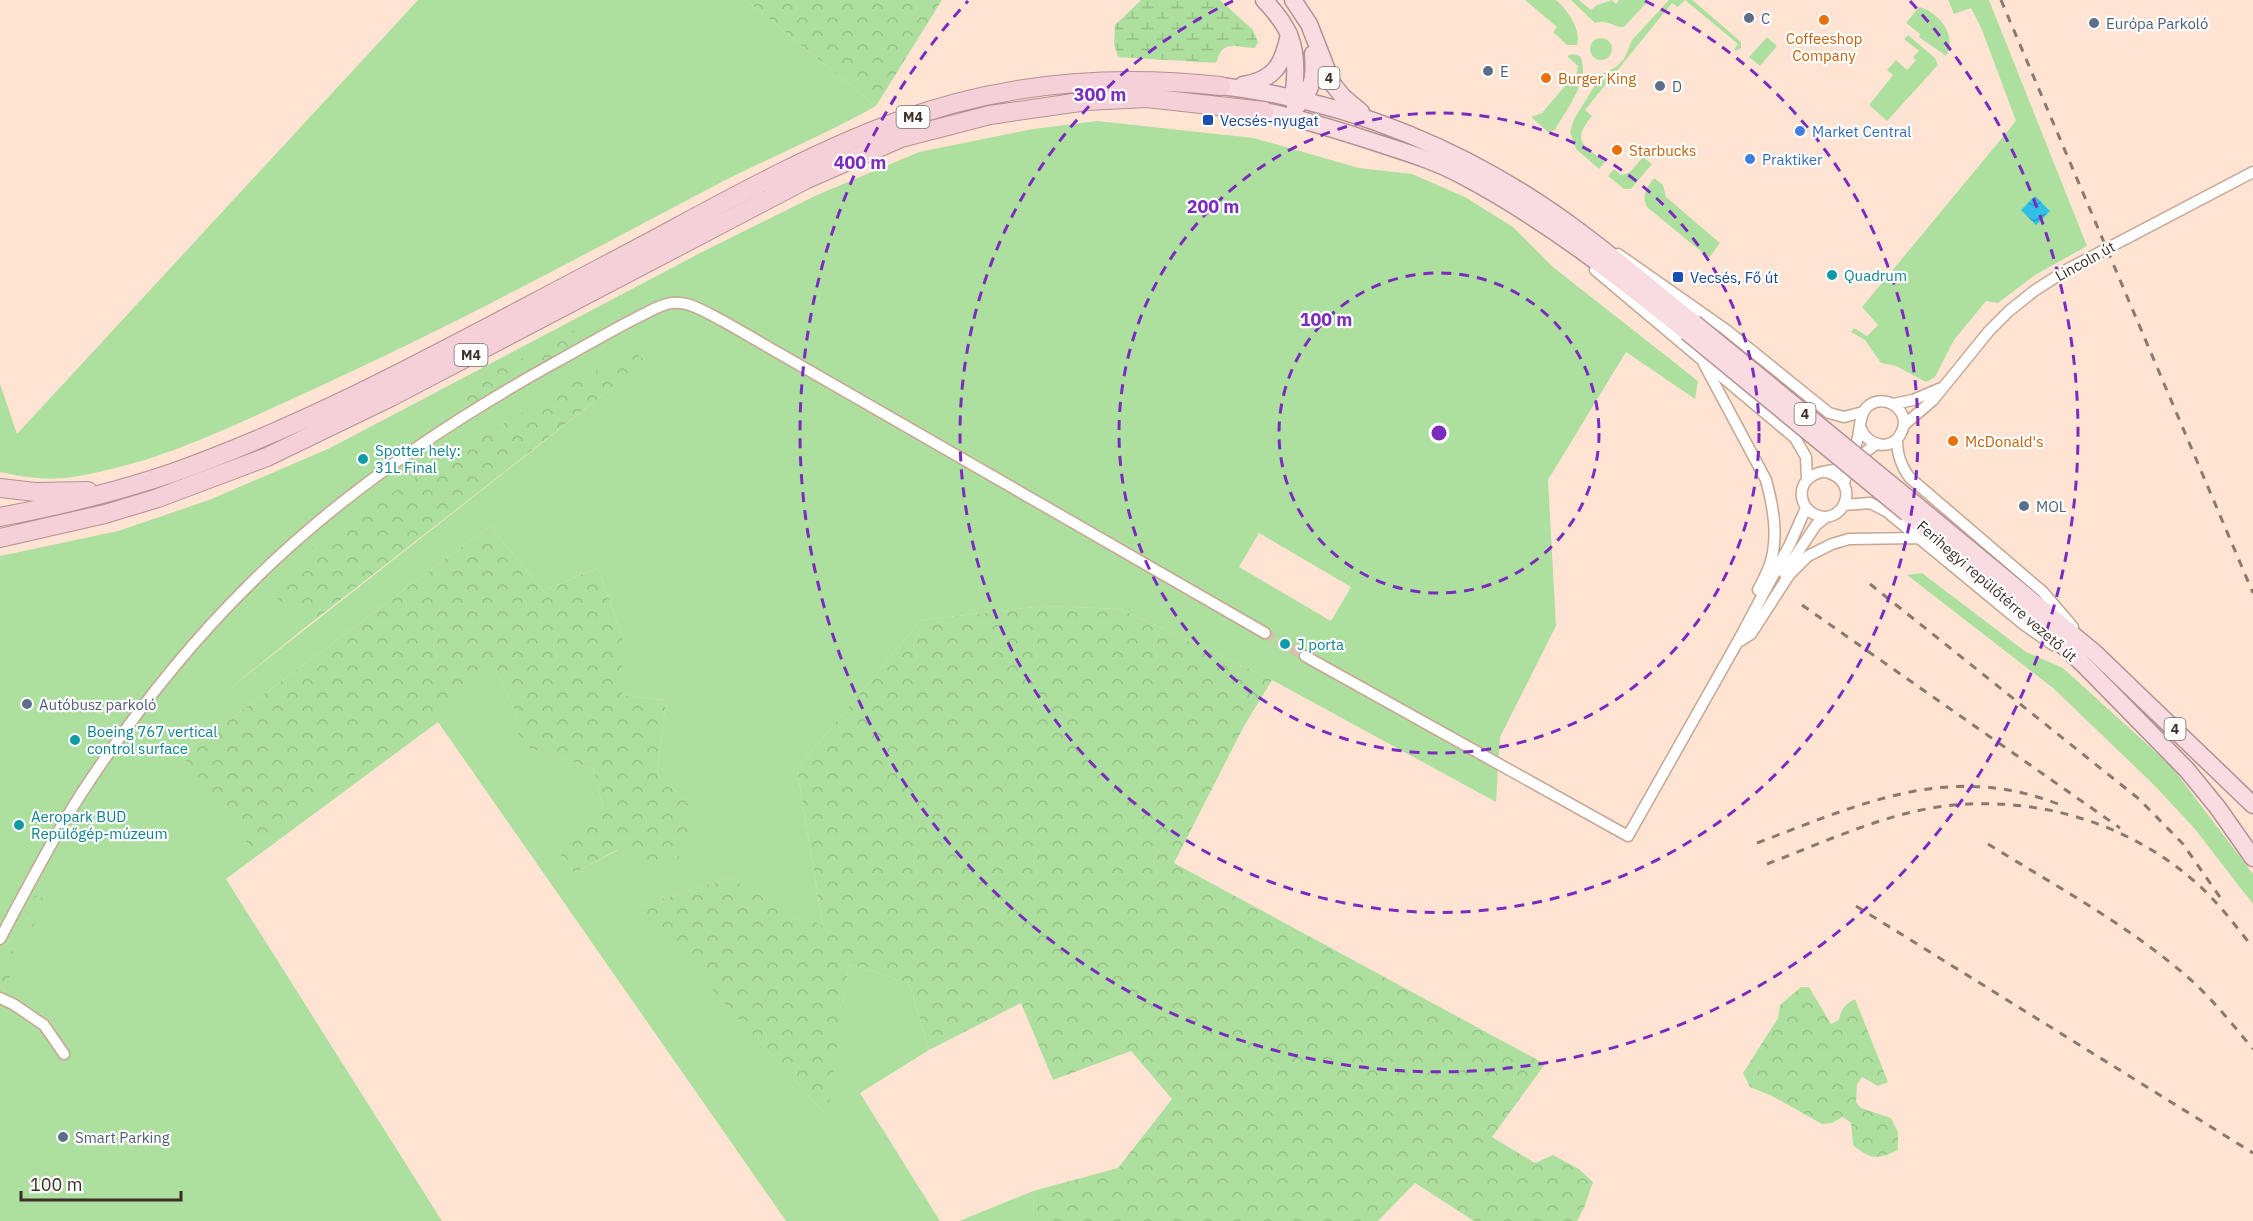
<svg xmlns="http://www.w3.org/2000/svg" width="2253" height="1221" viewBox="0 0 2253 1221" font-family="'IBM Plex Sans',sans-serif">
  <defs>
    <pattern id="forest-crowns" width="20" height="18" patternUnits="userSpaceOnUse" patternTransform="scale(1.5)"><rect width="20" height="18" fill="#addf9e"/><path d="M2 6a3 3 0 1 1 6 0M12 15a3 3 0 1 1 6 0" fill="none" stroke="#96c088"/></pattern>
    <pattern id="wetland-marsh" width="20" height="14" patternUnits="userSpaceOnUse" patternTransform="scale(1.5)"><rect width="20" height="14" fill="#addf9e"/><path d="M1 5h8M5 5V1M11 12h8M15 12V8" fill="none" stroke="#96c088"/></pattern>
    <pattern id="water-waves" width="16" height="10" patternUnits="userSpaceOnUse" patternTransform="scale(1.5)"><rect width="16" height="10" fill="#30bfe7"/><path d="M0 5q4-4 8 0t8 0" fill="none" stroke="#2a9cbb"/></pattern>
  </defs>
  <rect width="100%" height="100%" fill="#ffe4d4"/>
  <path fill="#addf9e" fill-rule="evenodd" d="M 418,0 L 746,0 L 876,106 C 817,139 754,164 695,196 C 565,265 436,334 303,394 C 226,429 156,464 72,477 C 49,481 22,477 0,472 L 0,384 L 17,434 Z
    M 1525,0 L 1556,0 C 1567,9 1582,30 1577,45 L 1567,45 L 1553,32 L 1557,27 Z
    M 1571,0 L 1579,0 L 1591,10 L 1597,5 L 1612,0 L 1616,4 L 1619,0 L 1649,0 L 1624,27 C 1614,28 1608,19 1595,23 Z
    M 1669,0 L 1685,0 L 1678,7 L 1672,3 L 1585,110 L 1592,116 C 1571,142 1583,144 1605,162 L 1599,169 L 1576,149 L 1570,132 L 1574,119 L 1602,74 L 1616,67 L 1624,59 L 1632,40 Z
    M 1685,0 L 1692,0 L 1696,3 L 1741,42 L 1741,48 L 1736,51 L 1734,49 L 1738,44 Z
    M 1948,0 L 1989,0 L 2087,246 L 2035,275 L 1998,303 L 1986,301 L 1954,340 L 1935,377 L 1926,382 L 1896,366 L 1881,363 L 1865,340 L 1851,332 L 1854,328 L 1867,336 L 1878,325 L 1862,307 L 2016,121 L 1982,30 L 1971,8 L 1954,14 Z
    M 1919,7 C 1939,12 1958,36 1946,56 L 1919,37 L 1920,34 L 1906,23 Z
    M 1908,35 L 1935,58 L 1938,65 L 1887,121 L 1869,105 L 1893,75 L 1887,70 L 1896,60 L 1907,70 L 1916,60 L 1913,57 L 1919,51 L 1904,39 Z
    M 1767,37 L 1777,46 L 1760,66 L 1749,57 Z
    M1590 49a11 11 0 1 1 22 0a11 11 0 1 1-22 0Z
    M 1573,54 L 1580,56 C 1592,79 1565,111 1555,130 L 1548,132 L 1531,117 L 1542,113 L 1577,72 L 1578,66 L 1567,56 Z
    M 1097,121 L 1254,138 L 1359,168 L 1412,174 L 1465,197 L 1513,227 L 1553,267 L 1698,381 L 1695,399 L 1626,352 L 1548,480 L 1556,626 L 1500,737 L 1496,802 L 1272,680 L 1121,609 L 1044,606 L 921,620 L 797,769 L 823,927 L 730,878 L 638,907 L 826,1115 L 849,964 L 909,983 L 929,1050 L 860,1093 L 940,1221 L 786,1221 L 438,722 L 226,879 L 442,1221 L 0,1221 L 0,556 L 118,531 L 209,500 L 330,448 L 702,252 L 817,195 L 919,152 L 1033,129 ZM 646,361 L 223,694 L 312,622 ZM 490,526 L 543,591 L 598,568 L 622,636 L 622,695 L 666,700 L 657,774 L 695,810 L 574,873 L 603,809 L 594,769 L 521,745 L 516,713 L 496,670 L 211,793 L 182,755 ZM 1259,533 L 1351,587 L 1331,621 L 1239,567 Z
    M 1643,157 L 1652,164 L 1631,189 L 1624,189 L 1608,176 L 1614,169 L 1621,175 L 1629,173 Z
    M 1654,178 L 1663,185 L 1666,197 L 1720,243 L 1709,258 L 1647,207 C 1641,195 1647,188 1654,178 Z
    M 1922,573 L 2026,652 L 2063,668 L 2171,766 L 2253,874 L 2253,904 L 2194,828 L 2153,784 L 2053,688 L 1907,575 Z
    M 1033,1191 L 1034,1221 L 959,1221 Z"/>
  <path fill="url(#forest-crowns)" d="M 746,0 L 942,0 L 876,106 Z
    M 569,329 L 575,331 C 579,336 579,340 575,346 L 476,401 L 468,402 L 462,399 L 461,394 L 465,390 L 495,370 L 514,364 Z
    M 631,350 L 646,361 L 312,622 L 277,599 L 312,548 L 441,460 Z
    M 490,526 L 543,591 L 598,568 L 622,636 L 622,695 L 666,700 L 657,774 L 695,810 L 675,869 L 617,850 L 574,873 L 552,843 L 603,809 L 594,769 L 520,745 L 516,713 L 496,670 L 253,851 L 182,755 Z
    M 1044,606 L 1121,609 L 1272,680 L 1243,728 L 1174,863 L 1545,1064 L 1492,1137 L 1535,1163 L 1553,1155 L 1579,1169 L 1593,1182 L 1584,1208 L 1577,1221 L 1474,1221 L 1415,1183 L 1378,1221 L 1034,1221 L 1033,1191 L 1118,1168 L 1172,1099 L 1131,1051 L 1053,1080 L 1021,1003 L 929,1050 L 909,983 L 849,964 L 827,1116 L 637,907 L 730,878 L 823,926 L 797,769 L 921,620 Z
    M 35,896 L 43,898 C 43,915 37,915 32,930 L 20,928 Z
    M 16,941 L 24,942 L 10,976 L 5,1000 L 0,996 L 0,975 Z
    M 1801,987 L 1809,987 L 1831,1024 L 1839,1020 C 1841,1009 1845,1004 1855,999 L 1888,1082 L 1878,1086 L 1862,1077 L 1857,1085 L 1856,1102 L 1861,1108 L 1891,1118 L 1898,1132 L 1898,1150 C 1877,1160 1871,1160 1853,1145 L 1851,1123 L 1843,1117 L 1832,1123 L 1822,1124 L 1772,1096 L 1750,1087 L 1743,1073 L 1778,1018 L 1780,1005 Z"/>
  <path fill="url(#wetland-marsh)" d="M 1141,0 L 1220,0 L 1253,30 L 1258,42 L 1255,48 C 1233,47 1223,39 1216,63 L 1118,57 L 1114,44 L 1115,25 Z"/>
  <path fill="url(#water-waves)" d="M 2035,196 L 2050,211 L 2036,225 L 2021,210 Z"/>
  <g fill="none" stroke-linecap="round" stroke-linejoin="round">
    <path stroke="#d8c0b1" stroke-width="10" stroke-dasharray="10 5" stroke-linecap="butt" d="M 1265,633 L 1305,656"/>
    <defs>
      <path id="minor" d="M 1618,254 L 1725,329 L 1829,413 L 1844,417 L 1863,412
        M 1595,270 L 1795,438 L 1806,457 L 1807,480
        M 1704,364 L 1766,480 C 1773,506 1779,537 1770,564 C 1767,573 1762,582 1758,590
        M 1893,404 L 1913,400 L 1941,388
        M 1904,425 L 1933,400 L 1989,331 L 2009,311 L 2034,291 L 2068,269 L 2253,172
        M 1897,439 C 1897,455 1901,466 1910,478 L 2043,592 L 2073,627
        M 1826,472 C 1864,482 1842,529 1814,514 C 1799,506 1797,485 1812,476 C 1819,471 1830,471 1839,469 C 1845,462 1851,455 1855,447 C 1861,434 1858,415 1867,407 C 1885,391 1913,412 1901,433 C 1892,452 1868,446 1861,429
        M 1844,483 C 1848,466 1862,453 1877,444
        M 1844,505 L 1870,503 L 1886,511 L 2023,624 L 2053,645
        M 1784,573 L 1816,525 L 1826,517
        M 1740,641 L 1751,634 L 1789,575 L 1808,556 L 1832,544 L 1849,539 L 1919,538
        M 1305,656 L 1628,836 L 1737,643 L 1790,544 L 1806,508
        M 0,939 C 26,890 51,841 81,794 C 130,719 187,646 251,583 C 340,494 446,423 556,362 C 585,346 614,329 644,314 C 652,310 662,304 672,303 C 690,301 707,313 723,321 L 1265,633
        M 0,998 L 13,1004 L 44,1025 L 64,1054"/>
      <path id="primary" d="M 1264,0 C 1288,25 1297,43 1295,78 C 1295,88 1292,96 1295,106
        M 1293,0 L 1309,24 L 1332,83 L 1343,97 L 1361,112
        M 1243,85 C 1275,80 1283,64 1289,34
        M 1221,86 C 1352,101 1475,153 1580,232 C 1619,261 1656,293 1694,323
        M 1296,107 C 1313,89 1315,78 1313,54
        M 1264,111 C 1299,118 1331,128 1365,139 C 1398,150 1432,159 1463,176 C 1544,219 1616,275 1687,332
        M 1915,504 L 2095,653 L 2253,805
        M 1907,513 L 2029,614 L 2085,666 L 2187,770 L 2218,808 L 2253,858"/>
      <path id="trunk" d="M 0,488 L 35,492 L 88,491
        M 0,517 C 58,506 116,492 172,473 C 324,419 464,339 606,265 C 702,215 796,159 896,122 C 1000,83 1112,74 1221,86
        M 0,538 L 105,514 L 158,498 L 267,457 L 391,397 L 807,179 L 901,138 L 990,115 L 1087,101 L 1147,98 L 1264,111"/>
    </defs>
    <use href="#minor" stroke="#c6a693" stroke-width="13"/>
    <use href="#primary" stroke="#b39094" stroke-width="19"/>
    <use href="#trunk" stroke="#b39094" stroke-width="20"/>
    <use href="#minor" stroke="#fff" stroke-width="10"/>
    <use href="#primary" stroke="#f8dce2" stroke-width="16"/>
    <use href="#trunk" stroke="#f6d0d8" stroke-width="18"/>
    <path stroke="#8b796d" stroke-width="3" stroke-dasharray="8 8" stroke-linecap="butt" d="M 2001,0 L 2253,593
      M 1870,584 L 2139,799 L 2183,844 L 2224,903
      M 1802,605 L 2120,828
      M 1757,843 C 1861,804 1951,760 2063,806
      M 1988,844 C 2057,887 2130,926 2191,980 C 2214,1001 2233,1025 2253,1049
      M 1767,864 C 1814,846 1862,824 1912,812 C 2009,789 2117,814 2193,880 C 2215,899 2232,921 2250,944
      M 1856,906 L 2253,1153"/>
    <defs>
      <path id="primary-bridge" d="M 1694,323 L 1915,504
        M 1687,332 L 1907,513"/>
    </defs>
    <use href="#primary-bridge" stroke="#b39094" stroke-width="19" stroke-linecap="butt"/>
    <use href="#primary-bridge" stroke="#f8dce2" stroke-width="16"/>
  </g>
  <g fill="none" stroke="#7b2cbf" stroke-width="3" stroke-dasharray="10 8">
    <circle cx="1439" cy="433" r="160"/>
    <circle cx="1439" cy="433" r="320"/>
    <path d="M1645 1A479 479 0 1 1 1233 1"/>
    <path d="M1910 1A639 639 0 1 1 968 1"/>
  </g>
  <g fill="#5c6f8a" stroke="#fff" stroke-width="2">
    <circle cx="1749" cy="18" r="6"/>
    <circle cx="2094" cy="23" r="6"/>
    <circle cx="1488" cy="71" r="6"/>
    <circle cx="1660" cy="86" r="6"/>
    <circle cx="2024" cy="506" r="6"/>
    <circle cx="27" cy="704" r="6"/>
    <circle cx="63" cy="1137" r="6"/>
  </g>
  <g fill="#e8710a" stroke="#fff" stroke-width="2">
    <circle cx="1824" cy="20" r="6"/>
    <circle cx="1546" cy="78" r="6"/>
    <circle cx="1617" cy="150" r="6"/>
    <circle cx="1953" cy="441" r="6"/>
  </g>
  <g fill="#1a4fb4" stroke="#fff" stroke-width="2">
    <rect x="1202" y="114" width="12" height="12" rx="3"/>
    <rect x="1672" y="271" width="12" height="12" rx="3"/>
  </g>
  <g fill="#3f7fe0" stroke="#fff" stroke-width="2">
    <circle cx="1800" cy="131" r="6"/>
    <circle cx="1750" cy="159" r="6"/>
  </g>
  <g fill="#0f9aa8" stroke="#fff" stroke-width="2">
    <circle cx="1832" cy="275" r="6"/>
    <circle cx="363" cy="459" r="6"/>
    <circle cx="1285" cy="644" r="6"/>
    <circle cx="75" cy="740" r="6"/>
    <circle cx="19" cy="825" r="6"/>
  </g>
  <g text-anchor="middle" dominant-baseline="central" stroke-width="4.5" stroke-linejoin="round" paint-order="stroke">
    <g fill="#fff" stroke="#766d68" stroke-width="1.5">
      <rect x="1318.5" y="67" width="21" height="22" rx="4.5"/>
      <rect x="896.5" y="106" width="33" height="22" rx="4.5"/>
      <rect x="454.5" y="344" width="33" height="22" rx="4.5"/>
      <rect x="1794.5" y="403" width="21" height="22" rx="4.5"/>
      <rect x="2164.5" y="718" width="21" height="22" rx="4.5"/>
    </g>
    <g font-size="14" font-weight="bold" fill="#3b2f27">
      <text x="1329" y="78">4</text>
      <text x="913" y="117">M4</text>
      <text x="471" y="355">M4</text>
      <text x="1805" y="414">4</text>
      <text x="2175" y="729">4</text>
    </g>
    <g font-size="15" fill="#4e5e75" stroke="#fff" text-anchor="start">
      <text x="1761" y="18">C</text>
      <text x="2106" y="23">Európa Parkoló</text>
      <text x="1500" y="71">E</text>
      <text x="1672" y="86">D</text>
      <text x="2036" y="506">MOL</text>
      <text x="39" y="704">Autóbusz parkoló</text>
      <text x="75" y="1137">Smart Parking</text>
    </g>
    <g font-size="15" fill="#c56008" stroke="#fff" text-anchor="start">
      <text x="1824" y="38" text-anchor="middle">Coffeeshop<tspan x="1824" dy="17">Company</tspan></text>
      <text x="1558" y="78">Burger King</text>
      <text x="1629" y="150">Starbucks</text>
      <text x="1965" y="441">McDonald's</text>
    </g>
    <g font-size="15" fill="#164399" stroke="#fff" text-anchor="start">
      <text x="1220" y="120">Vecsés-nyugat</text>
      <text x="1690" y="277">Vecsés, Fő út</text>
    </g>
    <g font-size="15" fill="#366cbe" stroke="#fff" text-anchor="start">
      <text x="1812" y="131">Market Central</text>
      <text x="1762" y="159">Praktiker</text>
    </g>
    <g font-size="15" fill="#3b2f27" stroke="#fff">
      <text transform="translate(2085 261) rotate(-29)">Lincoln út</text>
      <text transform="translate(1997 591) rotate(41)">Ferihegyi repülőtérre vezető út</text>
    </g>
    <g font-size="15" fill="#0d838f" stroke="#fff" text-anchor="start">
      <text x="1844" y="275">Quadrum</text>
      <text x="375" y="450">Spotter hely:<tspan x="375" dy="17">31L Final</tspan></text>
      <text x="1297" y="644">J porta</text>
      <text x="87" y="731">Boeing 767 vertical<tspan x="87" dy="17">control surface</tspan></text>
      <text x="31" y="816">Aeropark BUD<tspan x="31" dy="17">Repülőgép-múzeum</tspan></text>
    </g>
  </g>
  <circle cx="1439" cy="433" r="9" fill="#7b2cbf" stroke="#fff" stroke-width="3"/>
  <g font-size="18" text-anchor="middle" font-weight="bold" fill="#7b2cbf" stroke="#fff" stroke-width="4.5" stroke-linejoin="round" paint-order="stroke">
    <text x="1100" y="101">300 m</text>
    <text x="860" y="169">400 m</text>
    <text x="1213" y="213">200 m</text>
    <text x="1326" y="326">100 m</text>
  </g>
  <path d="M21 1191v9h160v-9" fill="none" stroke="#3b2f27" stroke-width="3"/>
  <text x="30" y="1191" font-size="18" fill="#3b2f27" stroke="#ffffff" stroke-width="4.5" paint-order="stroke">100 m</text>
</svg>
